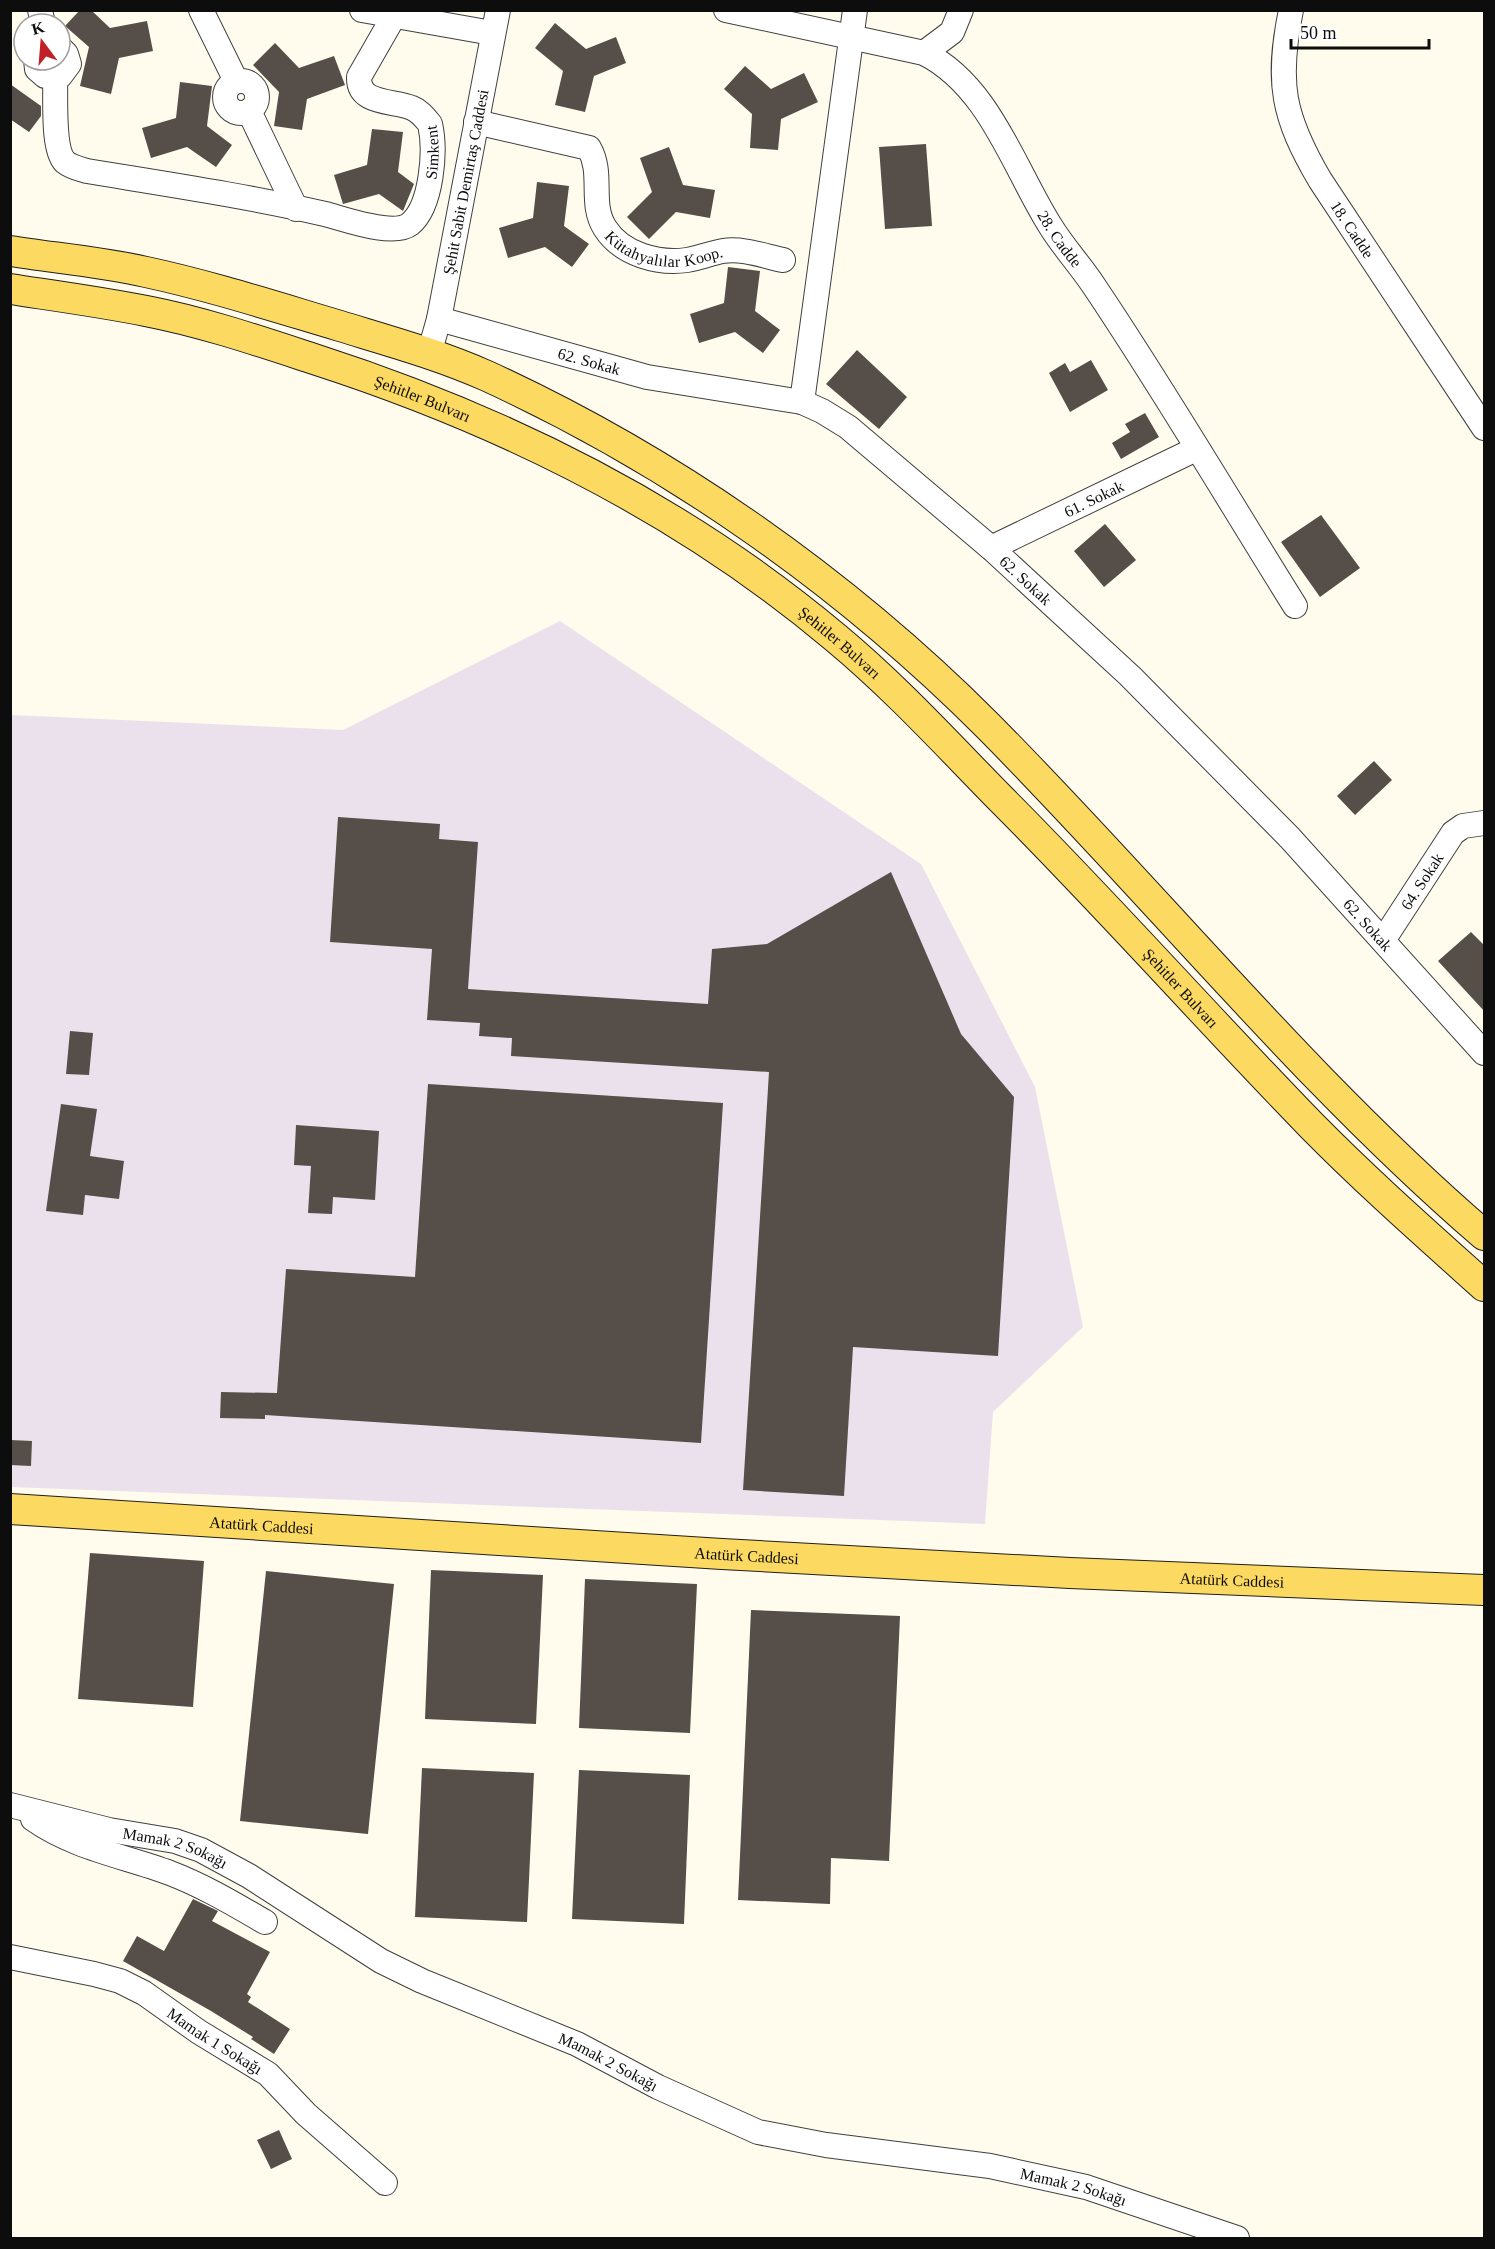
<svg xmlns="http://www.w3.org/2000/svg" width="1495" height="2249" viewBox="0 0 1495 2249" font-family="'Times New Roman',serif">
  <rect width="100%" height="100%" fill="#fffced"/>
  <path fill="#ebe1ec" d="M 560,621 L 921,864 L 1035,1087 L 1083,1327 L 993,1412 L 985,1524 L 11,1487 L 11,715 L 343,730 Z"/>
  <path fill="#564e49" d="M 80,10 L 91,10 L 110,28 L 147,21 L 153,51 L 119,58 L 111,94 L 80,86 L 89,47 L 65,26 Z
    M 555,23 L 586,49 L 616,37 L 626,63 L 594,76 L 585,112 L 555,105 L 563,71 L 535,48 Z
    M 275,43 L 299,68 L 334,56 L 345,85 L 307,99 L 302,130 L 274,126 L 279,92 L 253,65 Z
    M 745,66 L 771,89 L 804,73 L 818,102 L 781,119 L 778,150 L 750,148 L 752,114 L 724,89 Z
    M 180,82 L 212,86 L 207,126 L 232,145 L 216,167 L 187,147 L 151,158 L 142,128 L 176,118 Z
    M 10,84 L 41,106 L 41,116 L 29,132 L 10,119 Z
    M 372,129 L 403,132 L 398,172 L 414,184 L 403,211 L 379,194 L 343,204 L 334,175 L 367,165 Z
    M 926,144 L 932,226 L 885,229 L 879,147 Z
    M 669,147 L 683,185 L 715,190 L 710,218 L 676,212 L 649,239 L 627,217 L 652,192 L 640,158 Z
    M 537,182 L 569,186 L 564,226 L 589,244 L 572,267 L 545,247 L 508,258 L 499,228 L 533,218 Z
    M 728,267 L 760,271 L 755,311 L 780,330 L 763,353 L 735,332 L 699,343 L 690,314 L 724,303 Z
    M 857,350 L 907,397 L 879,429 L 826,384 Z
    M 1091,360 L 1108,390 L 1070,412 L 1049,373 L 1065,363 L 1070,372 Z
    M 1145,413 L 1159,437 L 1121,459 L 1112,443 L 1130,432 L 1125,424 Z
    M 1321,515 L 1360,568 L 1320,597 L 1281,542 Z
    M 1105,524 L 1136,560 L 1104,587 L 1074,551 Z
    M 1374,761 L 1392,780 L 1355,815 L 1337,796 Z
    M 338,817 L 440,824 L 439,839 L 478,842 L 468,989 L 708,1004 L 712,949 L 767,944 L 891,872 L 961,1034 L 1014,1097 L 998,1356 L 853,1347 L 844,1496 L 743,1490 L 769,1072 L 511,1056 L 512,1038 L 479,1036 L 480,1023 L 427,1020 L 432,949 L 330,942 Z
    M 1471,932 L 1485,946 L 1485,1012 L 1438,961 Z
    M 70,1031 L 93,1033 L 89,1075 L 66,1074 Z
    M 428,1084 L 723,1103 L 701,1443 L 265,1415 L 265,1419 L 220,1418 L 221,1392 L 277,1393 L 286,1269 L 415,1277 Z
    M 61,1104 L 97,1109 L 90,1156 L 124,1161 L 119,1199 L 85,1195 L 83,1215 L 46,1211 Z
    M 296,1125 L 379,1131 L 375,1200 L 333,1197 L 332,1214 L 308,1213 L 311,1166 L 294,1165 Z
    M 10,1440 L 32,1441 L 31,1466 L 10,1465 Z
    M 90,1553 L 204,1561 L 193,1707 L 78,1699 Z
    M 431,1570 L 543,1575 L 536,1724 L 425,1719 Z
    M 266,1571 L 394,1584 L 368,1834 L 240,1821 Z
    M 585,1579 L 697,1584 L 690,1733 L 579,1728 Z
    M 751,1610 L 900,1616 L 889,1861 L 831,1858 L 830,1904 L 738,1900 Z
    M 422,1768 L 534,1773 L 527,1922 L 415,1917 Z
    M 579,1770 L 690,1775 L 684,1924 L 572,1919 Z
    M 193,1899 L 218,1911 L 212,1921 L 270,1952 L 247,1994 L 251,1997 L 248,2002 L 290,2029 L 274,2054 L 251,2039 L 253,2037 L 211,2011 L 123,1961 L 137,1936 L 164,1951 Z
    M 279,2130 L 292,2159 L 271,2169 L 257,2140 Z"/>
  <g fill="none" stroke-linecap="round" stroke-linejoin="round">
    <defs>
      <g id="minor">
        <path d="M 40,10 L 43,24"/>
        <path d="M 201,10 L 236,81"/>
        <path d="M 362,10 L 492,33"/>
        <path id="s1" d="M 726,10 L 924,53 C 990,86 1014,169 1051,227 C 1064,248 1081,266 1094,286 C 1164,390 1228,499 1295,606"/>
        <path id="s2" d="M 1291,10 C 1276,83 1283,117 1320,180 L 1484,428"/>
        <path d="M 924,53 L 952,32 L 961,10"/>
        <path d="M 36,60 L 37,69 L 45,76 L 60,76 L 69,64 L 66,54 L 60,48"/>
        <path id="s3" d="M 55,78 C 56,97 52,149 65,162 C 71,167 80,169 87,171 C 166,184 247,196 325,214 C 345,219 393,237 410,224 C 432,206 436,150 430,124 C 425,118 420,111 412,108 C 393,100 358,105 359,77 L 394,16"/>
        <circle cx="241" cy="97" r="16"/>
        <path d="M 249,111 L 296,209"/>
        <path id="s4" d="M 476,122 L 589,148 C 604,174 589,203 605,228 C 622,255 659,264 687,260 C 700,258 711,253 723,251 C 743,248 764,256 783,260"/>
        <path id="s5" d="M 439,319 L 647,377 L 802,402 L 822,411 L 848,427 L 991,548 L 1130,676 L 1290,838 L 1484,1053"/>
        <path id="s6" d="M 429,354 L 439,319 L 498,10"/>
        <path d="M 802,402 L 855,10"/>
        <path id="s7" d="M 991,548 L 1196,449"/>
        <path id="s8" d="M 1384,939 L 1453,833 L 1463,826 L 1484,823"/>
        <path id="s9" d="M 10,1805 L 109,1830 L 175,1841 L 201,1850 L 249,1876 L 381,1961 L 422,1981 L 577,2044 L 658,2087 L 758,2132 L 826,2145 L 990,2166 L 1086,2187 L 1237,2238"/>
        <path d="M 33,1819 C 74,1848 124,1856 170,1873 C 204,1886 234,1904 265,1922"/>
        <path id="s10" d="M 10,1957 L 94,1974 L 120,1981 L 144,1993 L 199,2032 L 268,2074 L 306,2114 L 385,2183"/>
      </g>
      <g id="major">
        <path d="M 10,251 C 55,258 102,262 146,272 C 211,286 276,307 340,326 C 389,341 440,355 487,376 C 672,461 843,581 987,725 C 1154,893 1304,1080 1484,1235"/>
        <path id="s11" d="M 10,289 C 56,296 101,302 146,311 C 203,322 259,341 314,359 C 503,420 683,509 836,638 C 895,687 947,744 1000,798 C 1106,904 1205,1016 1310,1124 C 1366,1181 1425,1233 1484,1286"/>
        <path id="s12" d="M 10,1509 L 722,1554 L 1070,1573 L 1484,1590"/>
      </g>
    </defs>
    <use href="#minor" stroke="#404040" stroke-width="26"/>
    <use href="#major" stroke="#1e1e1e" stroke-width="32"/>
    <use href="#minor" stroke="#fff" stroke-width="24"/>
    <use href="#major" stroke="#fcd960" stroke-width="30"/>
  </g>
  <g text-anchor="middle" dominant-baseline="central" stroke-width="6" stroke-linejoin="round" paint-order="stroke">
    <g font-size="16" fill="#0d0d0d" stroke="#fff">
      <text stroke="none"><textPath href="#s3" startOffset="516">Simkent</textPath></text>
      <text stroke="none"><textPath href="#s6" startOffset="176">Şehit Sabit Demirtaş Caddesi</textPath></text>
      <text stroke="none"><textPath href="#s2" startOffset="237">18. Cadde</textPath></text>
      <text stroke="none"><textPath href="#s4" startOffset="266">Kütahyalılar Koop.</textPath></text>
      <text stroke="none"><textPath href="#s1" startOffset="436">28. Cadde</textPath></text>
      <text stroke="none"><textPath href="#s5" startOffset="156">62. Sokak</textPath></text>
      <text stroke="none"><textPath href="#s11" startOffset="428">Şehitler Bulvarı</textPath></text>
      <text stroke="none"><textPath href="#s7" startOffset="114">61. Sokak</textPath></text>
      <text stroke="none"><textPath href="#s5" startOffset="660">62. Sokak</textPath></text>
      <text stroke="none"><textPath href="#s11" startOffset="914">Şehitler Bulvarı</textPath></text>
      <text stroke="none"><textPath href="#s8" startOffset="69">64. Sokak</textPath></text>
      <text stroke="none"><textPath href="#s5" startOffset="1146">62. Sokak</textPath></text>
      <text stroke="none"><textPath href="#s11" startOffset="1400">Şehitler Bulvarı</textPath></text>
      <text stroke="none"><textPath href="#s12" startOffset="252">Atatürk Caddesi</textPath></text>
      <text stroke="none"><textPath href="#s12" startOffset="738">Atatürk Caddesi</textPath></text>
      <text stroke="none"><textPath href="#s12" startOffset="1224">Atatürk Caddesi</textPath></text>
      <text stroke="none"><textPath href="#s9" startOffset="171">Mamak 2 Sokağı</textPath></text>
      <text stroke="none"><textPath href="#s10" startOffset="225">Mamak 1 Sokağı</textPath></text>
      <text stroke="none"><textPath href="#s9" startOffset="657">Mamak 2 Sokağı</textPath></text>
      <text stroke="none"><textPath href="#s9" startOffset="1143">Mamak 2 Sokağı</textPath></text>
    </g>
  </g>
  <rect width="1495" height="2249" fill="none" stroke="#0d0d0d" stroke-width="24"/>
  <g transform="translate(42 42) rotate(344)"><circle r="28" fill="#ffffff" stroke="#9e9e9e" stroke-width="1.5"/>
  <path d="M0-4.5L10 22L0 15L-10 22Z" fill="#c02125"/>
  <text y="-9" font-size="16" font-weight="bold" text-anchor="middle" fill="#0d0d0d">K</text>
  </g>
  <path d="M1291 39v9h138v-9" fill="none" stroke="#0d0d0d" stroke-width="3"/>
  <text x="1300" y="39" font-size="18" fill="#0d0d0d" stroke="#ffffff" stroke-width="4.5" paint-order="stroke">50 m</text>
</svg>
